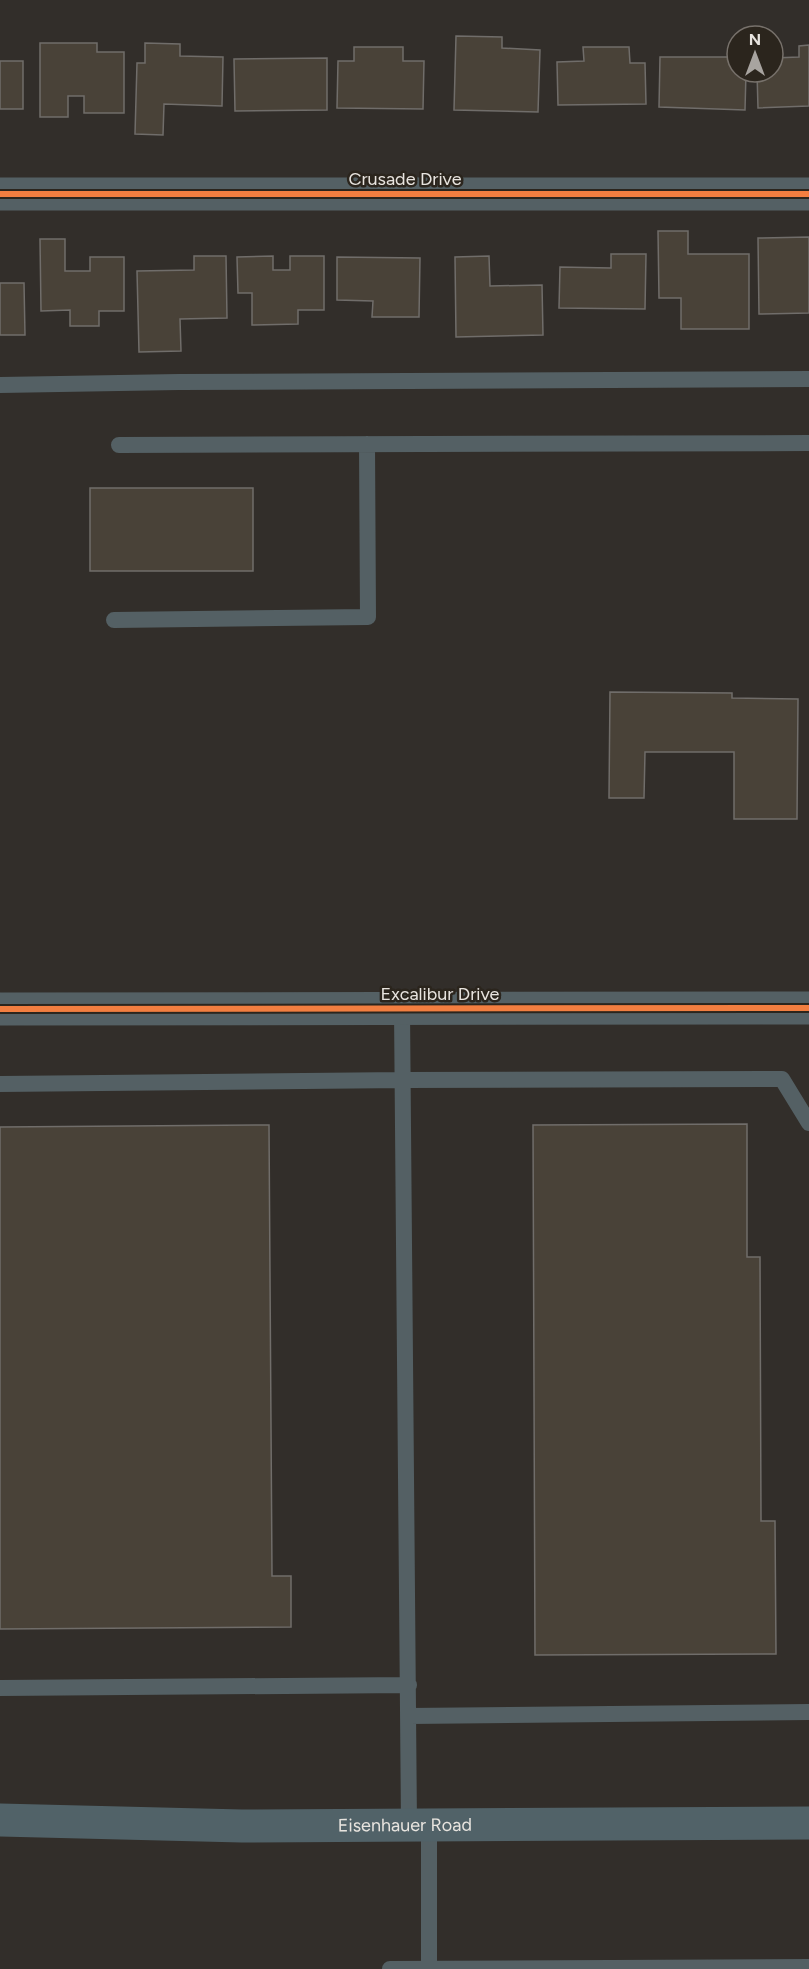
<svg xmlns="http://www.w3.org/2000/svg" width="809" height="1969" viewBox="0 0 809 1969" font-family="Figtree,sans-serif">
  <rect width="100%" height="100%" fill="#322e2a"/>
  <path fill="#494238" stroke="#706d6a" stroke-width="1.5" d="M 456,36 L 502,37 L 502,48 L 540,50 L 538,112 L 454,110 Z
    M 40,43 L 97,43 L 97,52 L 124,52 L 124,113 L 84,113 L 84,96 L 68,96 L 68,117 L 40,117 Z
    M 145,43 L 180,44 L 180,56 L 223,57 L 222,106 L 164,104 L 163,135 L 135,134 L 137,63 L 145,63 Z
    M 809,45 L 809,106 L 758,108 L 757,72 L 773,72 L 773,58 L 799,57 L 799,46 Z
    M 354,47 L 403,47 L 403,61 L 424,61 L 423,109 L 337,108 L 338,61 L 354,61 Z
    M 583,47 L 629,47 L 630,63 L 645,63 L 646,104 L 558,105 L 557,62 L 584,61 Z
    M 660,57 L 737,57 L 737,72 L 746,72 L 745,110 L 659,107 Z
    M 327,58 L 327,110 L 235,111 L 234,59 Z
    M 0,61 L 23,61 L 23,109 L 0,109 Z
    M 658,231 L 688,231 L 688,254 L 749,254 L 749,329 L 681,329 L 681,298 L 659,298 Z
    M 809,237 L 809,313 L 759,314 L 758,238 Z
    M 40,239 L 65,239 L 65,271 L 90,271 L 90,257 L 124,257 L 124,311 L 99,311 L 99,326 L 70,326 L 70,310 L 41,311 Z
    M 611,254 L 646,254 L 645,309 L 559,308 L 560,267 L 611,268 Z
    M 194,256 L 226,256 L 227,318 L 180,319 L 181,351 L 139,352 L 137,271 L 194,270 Z
    M 273,256 L 273,270 L 290,270 L 290,256 L 324,256 L 324,310 L 298,310 L 298,324 L 252,325 L 252,293 L 238,293 L 237,257 Z
    M 489,256 L 490,286 L 542,285 L 543,335 L 456,337 L 455,257 Z
    M 337,257 L 420,258 L 419,317 L 372,317 L 373,301 L 337,300 Z
    M 0,283 L 24,283 L 25,335 L 0,335 Z
    M 90,488 L 253,488 L 253,571 L 90,571 Z
    M 610,692 L 732,693 L 732,698 L 798,699 L 797,819 L 734,819 L 734,752 L 645,752 L 644,798 L 609,798 Z
    M 747,1124 L 747,1257 L 760,1257 L 761,1521 L 775,1521 L 776,1654 L 535,1655 L 533,1125 Z
    M 269,1125 L 272,1576 L 291,1576 L 291,1627 L 0,1629 L 0,1127 Z"/>
  <g fill="none" stroke-linecap="round" stroke-linejoin="round">
    <path stroke="#546064" stroke-width="16" d="M 0,385 L 179,382 L 809,379
      M 119,445 L 809,443
      M 114,620 L 368,617 L 367,444
      M 402,1010 L 409,1826
      M 0,1084 L 403,1080 L 782,1079 L 809,1123
      M 0,1688 L 409,1685
      M 409,1716 L 809,1712
      M 429,1825 L 429,1969
      M 390,1969 L 809,1967"/>
    <path stroke="#546064" stroke-width="33" d="M 0,194 L 809,194
      M 0,1009 L 809,1008"/>
    <path stroke="#516268" stroke-width="33" id="s1" d="M 0,1820 L 242,1826 L 809,1823"/>
    <defs>
      <path id="cycleway" d="M 0,194 L 809,194
        M 0,1009 L 809,1008"/>
    </defs>
    <use href="#cycleway" stroke="#2b251d" stroke-width="10"/>
    <use href="#cycleway" stroke="#f27e40" stroke-width="6"/>
  </g>
  <g text-anchor="middle" dominant-baseline="central" stroke-width="5" stroke-linejoin="round" paint-order="stroke">
    <g font-size="18" fill="#e8e4df" stroke="#2b251d">
      <text x="405" y="179">Crusade Drive</text>
      <text x="440" y="994">Excalibur Drive</text>
      <text stroke="none"><textPath href="#s1" startOffset="405">Eisenhauer Road</textPath></text>
    </g>
  </g>
  <g transform="translate(755 54)"><circle r="28" fill="#2b251d" stroke="#77716b" stroke-width="1.5"/>
  <path d="M0-4.5L10 22L0 15L-10 22Z" fill="#a8a4a0"/>
  <text y="-9" font-size="16" font-weight="bold" text-anchor="middle" fill="#e8e4df">N</text>
  </g>
</svg>
